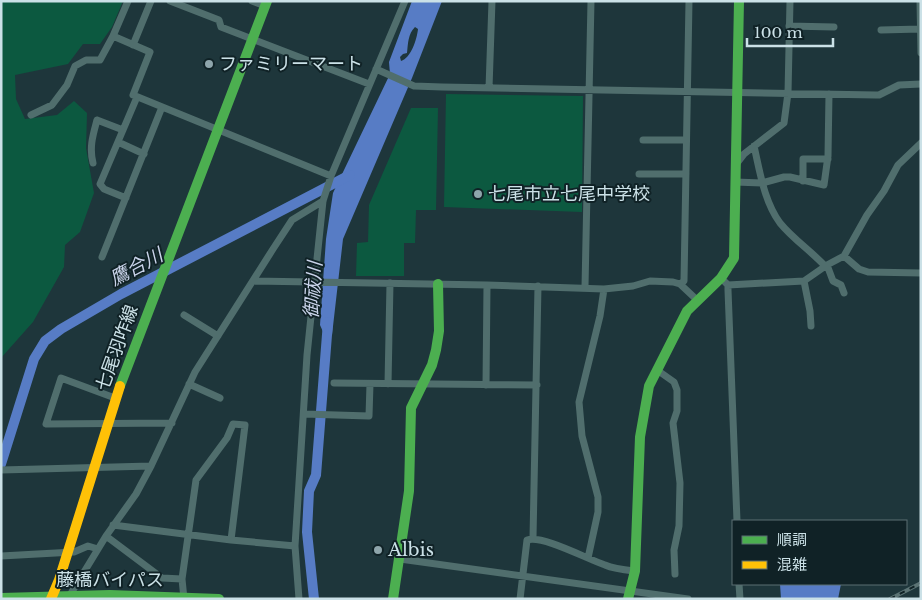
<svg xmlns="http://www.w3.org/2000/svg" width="922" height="600" viewBox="0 0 922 600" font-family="'Libre Baskerville','Noto Sans JP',serif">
  <rect width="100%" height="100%" fill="#1e363b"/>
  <path fill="#0c5940" d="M 1,1 L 123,1 L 112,27 L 100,44 L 83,44 L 68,64 L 15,75 L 16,99 L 25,119 L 57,115 L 74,101 L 87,113 L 86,148 L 94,193 L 80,232 L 65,245 L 64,267 L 33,322 L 1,358 Z
    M 446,94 L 583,96 L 582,212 L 444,207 Z
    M 411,108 L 438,108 L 436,210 L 416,210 L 415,243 L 404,243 L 404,276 L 356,276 L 357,243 L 368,242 L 369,205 Z"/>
  <path fill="#577cc5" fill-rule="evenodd" d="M 412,1 L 442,1 L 412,78 L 343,239 L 332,335 L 324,334 L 320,325 L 326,239 L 333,193 L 390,74 L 389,62 ZM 415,27 L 418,29 C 417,39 411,58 401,61 L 400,57 L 403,54 L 407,53 C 408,43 408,34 415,27 Z
    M 780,584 L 841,584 L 838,599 L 781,599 Z"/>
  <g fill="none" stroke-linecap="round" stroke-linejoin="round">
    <path stroke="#577cc5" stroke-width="10" d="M 1,464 L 34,359 L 45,341 L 61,329 L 121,294 L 350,175
      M 314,599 L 307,532 L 309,491 L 316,475 L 328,322"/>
    <path stroke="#506e6d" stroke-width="7" d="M 128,1 L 113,36 L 150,52 L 133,95 L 331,176
      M 170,1 L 219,20 L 221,27 L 369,84
      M 252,1 L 265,6
      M 920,1 L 921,53
      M 789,26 L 834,27
      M 881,30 L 920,29
      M 133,45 L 151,1
      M 376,69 L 414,86 L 442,87 L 876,95 L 879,95 L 899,85 L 921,84
      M 489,88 L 492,1
      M 31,115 L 52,105 L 67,85 L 75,66 L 86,60 L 100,60 L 113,36
      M 643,140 L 686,140
      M 118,142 L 144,154
      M 754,146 C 760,172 764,201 780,223 C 793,239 811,251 825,266
      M 93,163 C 89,147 93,135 97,120 L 123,130
      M 737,163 L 744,154 L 784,123 L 788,93 L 790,1
      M 639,174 L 686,174
      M 803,181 L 803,159 L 828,159
      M 735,182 L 762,183 L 784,177 L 790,177 L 824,185 L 828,156 L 829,94
      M 126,198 L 104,189 L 100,184 L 137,97
      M 844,256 L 859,269 L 868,272 L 921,273
      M 102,257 L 162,107
      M 827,265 L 833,281 L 841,285 L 844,293
      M 253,281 L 487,285 L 604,289 L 633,286 L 650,281 L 673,282 L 680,284 L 697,300
      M 804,281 L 810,311 L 811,326
      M 725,282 L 728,285 L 728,290 L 737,521
      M 680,284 L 684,281 L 689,1
      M 728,285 L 804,281 L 827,265 L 844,256 L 867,215 L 884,191 L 898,165 L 921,143
      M 585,287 L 591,1
      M 184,315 L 218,336
      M 657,370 L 674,382 L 677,390 L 677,411 L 673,423 L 680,483 L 679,526 L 674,550 L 675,574
      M 334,383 L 537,385
      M 189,384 L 220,398
      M 388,384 L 390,283
      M 486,385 L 487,285
      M 115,398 L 61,378 L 46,424 L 172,423
      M 304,414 L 369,416 L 370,384
      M 1,470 L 151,466
      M 113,525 L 231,540 L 295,546
      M 106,536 L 162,578 L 182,579 L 184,599
      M 533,538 L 538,286
      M 1,556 L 74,552 L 88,546 L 98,549
      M 588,558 L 598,512 L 598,497 L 582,436 L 579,402 L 600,316 L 604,289
      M 400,559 L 688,599
      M 182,579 L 196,480 L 227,438 L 233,424 L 245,425 L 231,540
      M 739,584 L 740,599
      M 70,595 L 106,536 L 136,494 L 151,466 L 195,372 L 273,249 L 292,220 L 323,201
      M 299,599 L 295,546 L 307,355 L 323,201 L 331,176 L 405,1
      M 520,599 L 527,540 C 543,535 587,559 605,565 C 614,569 625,570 635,571"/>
    <path stroke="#4caf50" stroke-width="10" d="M 120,386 L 267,1
      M 1,598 L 110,595 L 219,599
      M 393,599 L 409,491 L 411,408 L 432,365 L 436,350 L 439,331 L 438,284
      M 628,599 L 635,571 L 640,437 L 649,386 L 687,311 L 721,278 L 734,258 L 739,1"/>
    <path stroke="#ffc107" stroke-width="10" d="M 51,599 L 59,580 L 120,386"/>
    <defs>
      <path id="rail" d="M 890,599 L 921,583"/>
    </defs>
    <use href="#rail" stroke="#5b7374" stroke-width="4"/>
    <use href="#rail" stroke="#102226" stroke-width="2" stroke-dasharray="5.5" stroke-linecap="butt"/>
  </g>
  <g fill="#8ea5ab" stroke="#102226" stroke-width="2">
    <circle cx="209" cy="64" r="5"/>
    <circle cx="478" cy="194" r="5"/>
    <circle cx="378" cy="550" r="5"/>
  </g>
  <g text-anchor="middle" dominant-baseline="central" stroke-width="4" stroke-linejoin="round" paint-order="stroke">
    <g font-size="18" fill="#cbe1e7" stroke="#102226" text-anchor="start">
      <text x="219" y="64">ファミリーマート</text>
      <text x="488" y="194">七尾市立七尾中学校</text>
      <text x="388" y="550">Albis</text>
    </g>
    <g font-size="18" fill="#cbe1e7" stroke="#102226">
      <text transform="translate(117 348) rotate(-70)">七尾羽咋線</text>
      <text x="110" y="580">藤橋バイパス</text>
    </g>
    <g font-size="19" font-style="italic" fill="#cad4ea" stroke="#102226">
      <text transform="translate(136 267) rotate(-28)">鷹合川</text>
      <text transform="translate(313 290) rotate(-86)">御祓川</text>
    </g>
  </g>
  <rect width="922" height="600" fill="none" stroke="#cbe1e7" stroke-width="5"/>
  <rect x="732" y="520" width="175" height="65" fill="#102226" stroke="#5b6e73"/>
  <rect x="742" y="536" width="25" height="8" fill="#4caf50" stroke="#5b6e73"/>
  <text x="777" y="545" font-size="15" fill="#cbe1e7">順調</text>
  <rect x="742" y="561" width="25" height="8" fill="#ffc107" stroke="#5b6e73"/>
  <text x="777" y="570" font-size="15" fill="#cbe1e7">混雑</text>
  <path d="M747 38v8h86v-8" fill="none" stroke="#cbe1e7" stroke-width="2.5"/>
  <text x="754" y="38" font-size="15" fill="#cbe1e7" stroke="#102226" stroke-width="4" paint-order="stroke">100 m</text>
</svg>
